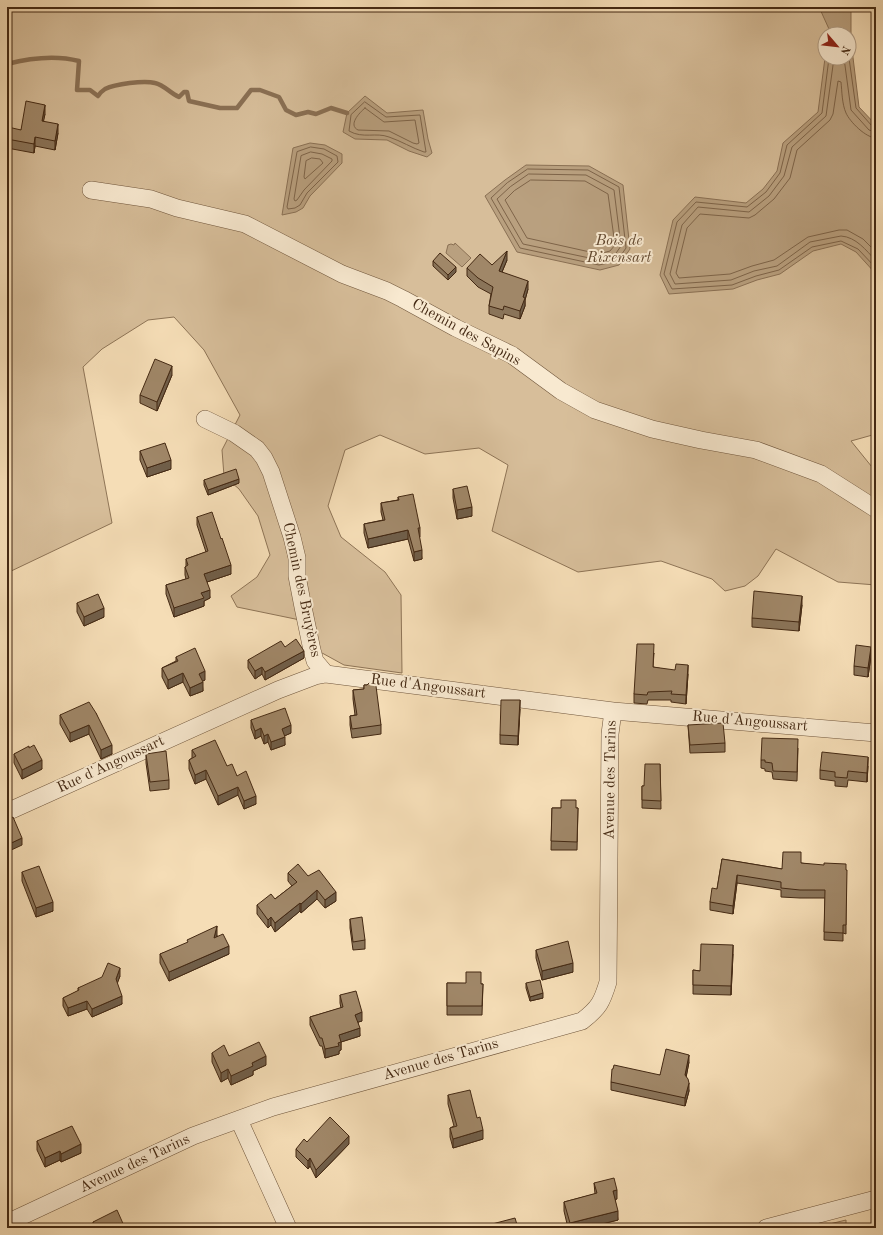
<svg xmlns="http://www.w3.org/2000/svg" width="883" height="1235" viewBox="0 0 883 1235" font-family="'Old Standard TT',serif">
  <rect width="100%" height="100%" fill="#f5ddb6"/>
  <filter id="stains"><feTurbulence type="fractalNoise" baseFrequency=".005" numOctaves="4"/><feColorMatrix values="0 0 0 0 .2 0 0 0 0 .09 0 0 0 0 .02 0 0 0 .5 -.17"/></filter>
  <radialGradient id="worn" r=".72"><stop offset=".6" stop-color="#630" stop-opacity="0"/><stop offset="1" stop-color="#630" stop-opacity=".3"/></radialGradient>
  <path fill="#d7be9a" stroke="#8e7456" d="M 7,7 L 844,7 L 844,34 L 825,34 L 825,58 L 844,155 L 876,160 L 876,434 L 851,441 L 876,472 L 876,585 L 838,582 L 776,549 L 758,576 L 745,586 L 725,591 L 712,579 L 661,561 L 578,572 L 492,531 L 508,465 L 479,448 L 425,454 L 380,435 L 345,450 L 328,506 L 341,537 L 385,572 L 401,595 L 402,673 L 344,665 L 313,648 L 300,620 L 237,607 L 231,596 L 257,577 L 270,555 L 258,516 L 239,489 L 224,476 L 222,450 L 240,415 L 204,350 L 174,317 L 148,320 L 102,349 L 83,367 L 112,523 L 7,573 Z
    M 846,1220 L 846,1228 L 813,1228 Z"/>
  <path fill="#b9a07f" stroke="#8a7054" d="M 819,7 L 851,7 L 851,41 L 859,107 L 876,125 L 876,207 L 874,215 L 876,218 L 876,274 L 856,252 L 841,244 L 813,251 L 780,274 L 757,280 L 733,289 L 669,294 L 660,275 L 673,220 L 695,197 L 746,203 L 763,189 L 777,171 L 783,143 L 818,112 L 825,58 L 849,58 L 849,34 L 828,34 L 829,29 Z
    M 365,96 L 387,113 L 423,110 L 428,139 L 432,153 L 427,157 L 409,151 L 387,140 L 355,139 L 343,132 L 347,113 Z
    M 310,143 L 325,145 L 342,154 L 342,163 L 310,196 L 303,208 L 296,212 L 282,215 L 293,148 Z
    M 526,165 L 589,166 L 623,185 L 630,249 L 619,265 L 600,270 L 517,252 L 485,196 L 505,180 Z
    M 455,243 L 471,258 L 462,267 L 446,253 L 448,245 L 451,244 L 454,245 Z"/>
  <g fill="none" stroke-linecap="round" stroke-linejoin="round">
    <path stroke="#7e6449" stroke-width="1" d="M 829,58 L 822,113 L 787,145 L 780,173 L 766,192 L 747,207 L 696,202 L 677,222 L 664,274 L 672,289 L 732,285 L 756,276 L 779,270 L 812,247 L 841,241 L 858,249 L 876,268
      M 834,58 L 826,116 L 792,147 L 784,176 L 769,196 L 749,212 L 698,207 L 682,225 L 670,274 L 675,284 L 731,280 L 754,271 L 777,266 L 810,242 L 841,236 C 856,237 866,250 876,261
      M 844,58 L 851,110 L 869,130 L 876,132
      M 849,58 L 856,108 L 872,126 L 876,127
      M 365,102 L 386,117 L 420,115 L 426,152 L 424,152 C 412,148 401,141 389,137 C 376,132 363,139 349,131 L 351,115 Z
      M 365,108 L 384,122 L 415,120 L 419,143 L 417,144 L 413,143 L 389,131 L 358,130 C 348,125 359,113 365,108 Z
      M 876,138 C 866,138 850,122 846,113 C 842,104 842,92 841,82 L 838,81 L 833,114 L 830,120 L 797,150 L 790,178 L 774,199 L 755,215 L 749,218 L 700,214 L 687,228 L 676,273 L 679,278 L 730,274 L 752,266 L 774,260 L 808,237 L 839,230 L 847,230 L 863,239 L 876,252
      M 311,147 L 324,149 L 337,156 L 338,162 L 307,193 L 300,205 L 295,208 L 288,209 L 287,207 L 297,152 Z
      M 311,152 L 322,154 L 332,159 L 332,161 L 304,190 L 297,200 L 295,201 L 294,199 L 301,156 Z
      M 312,158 L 320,159 L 323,163 L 305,179 L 304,177 L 306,161 Z
      M 528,169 L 588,170 L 619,187 L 626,248 L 617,261 L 599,265 L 520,248 L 491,198 L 507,183 Z
      M 529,174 L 586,175 L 614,190 L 621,246 L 614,256 L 599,260 L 523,244 L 497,199 L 510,187 Z
      M 531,180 L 585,181 L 608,194 L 615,245 L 610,251 L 599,254 L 527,238 L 505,200 L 514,191 Z"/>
    <path stroke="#8a7054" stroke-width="4.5" d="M 7,64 C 30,58 56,55 79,61 L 77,90 L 90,90 L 98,96 C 100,93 102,91 105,89 C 115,84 144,80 155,83 C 164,85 170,93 179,97 L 184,92 L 187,92 L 189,101 L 220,108 L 237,108 L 251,90 L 260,90 L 279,97 L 286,110 L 296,115 L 308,112 L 316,114 L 331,108 L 347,113"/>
    <defs>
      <path id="street" d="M 91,190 L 151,199 L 177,208 L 245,224 L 342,274 L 387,291 L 403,299 L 456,328 L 512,355 L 561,391 L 595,410 L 652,429 L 701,440 L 756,450 L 821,474 L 876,509
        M 205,419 L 234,433 L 257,449 L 264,458 L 271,472 L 292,537 L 297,558 L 297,576 L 303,607 L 312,650 L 315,661 L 326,674
        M 7,812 L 278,690 L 315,676 L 326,674 L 613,711 L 876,733
        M 239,1120 L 288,1228
        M 7,1223 L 193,1136 L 273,1107 L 582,1021 C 599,1008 602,1002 608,982 L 610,734 L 613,711
        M 766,1228 L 876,1199"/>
    </defs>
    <use href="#street" stroke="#70563c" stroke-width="18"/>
    <use href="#street" stroke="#f8e9d0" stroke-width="17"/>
  </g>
  <path fill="#8a7459" stroke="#442913" d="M 45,114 L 43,121 L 58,133 L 55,150 L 35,146 L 34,153 L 7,148 L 7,133 L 21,130 Z
    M 507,260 L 502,272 L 528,289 L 525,300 L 525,306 L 520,319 L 504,314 L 503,319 L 489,314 L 489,306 L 491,294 L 478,287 L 467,276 L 467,268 L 492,265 Z
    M 433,261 L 456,272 L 448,280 L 433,266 Z
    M 172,375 L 157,411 L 140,403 L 140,395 Z
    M 140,451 L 171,469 L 147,477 L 140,460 Z
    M 204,480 L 239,483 L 208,495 L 204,485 Z
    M 453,489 L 472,516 L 457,519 L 453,498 Z
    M 398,497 L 420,528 L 420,537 L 419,537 L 422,559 L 414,561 L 408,539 L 368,548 L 364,533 L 364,524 L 383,520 L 381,512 L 381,503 L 398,500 Z
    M 197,517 L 231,574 L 207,582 L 210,598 L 204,601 L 204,606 L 174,617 L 166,594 L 166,585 L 186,579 L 185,575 L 185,567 L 186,566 L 186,559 L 206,552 L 197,525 Z
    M 77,603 L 104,617 L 84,626 L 77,612 Z
    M 802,605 L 799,631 L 752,627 L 752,618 Z
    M 285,647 L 304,658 L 265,680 L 262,674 L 255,679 L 248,668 L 248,660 Z
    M 654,653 L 653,667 L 688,674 L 686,704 L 671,702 L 671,700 L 648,700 L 647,704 L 634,703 L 634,694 Z
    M 871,656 L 868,677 L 854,675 L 854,666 Z
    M 176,657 L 205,680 L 202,681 L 203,691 L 190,696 L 183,682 L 168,689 L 162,677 L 162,668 L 176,661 Z
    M 364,685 L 367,685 L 381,725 L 381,734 L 352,738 L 350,725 L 350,716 L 355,715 L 353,699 L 353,690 L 364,689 Z
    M 520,709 L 518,745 L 500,744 L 500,735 Z
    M 96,713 L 112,754 L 101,759 L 89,734 L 70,742 L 60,724 L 60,715 Z
    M 251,720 L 291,733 L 284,736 L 285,745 L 271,750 L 268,742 L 264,744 L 261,736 L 255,739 L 251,728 Z
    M 688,725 L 725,743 L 725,752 L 690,753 Z
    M 29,748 L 42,769 L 22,779 L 14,763 L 14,754 Z
    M 798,748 L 797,781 L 773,779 L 772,772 L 765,771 L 765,769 L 761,768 L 761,760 Z
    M 192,750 L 227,766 L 237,776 L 256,804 L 244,809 L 238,795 L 218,805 L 206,779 L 195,784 L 189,769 L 189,760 L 192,758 Z
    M 146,754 L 169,780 L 169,789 L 150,791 L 146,763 Z
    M 660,764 L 661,809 L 642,808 L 642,786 L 644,786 Z
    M 868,766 L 867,782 L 848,780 L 847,787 L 835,786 L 835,781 L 820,779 L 820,770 Z
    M 552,808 L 578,808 L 577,850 L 551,850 Z
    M 722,859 L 782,869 L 801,863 L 846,870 L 846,934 L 843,933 L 843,941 L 824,940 L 825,898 L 800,898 L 781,897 L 781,890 L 737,883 L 733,914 L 710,910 L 710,902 L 717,889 Z
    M 22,872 L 53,911 L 36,917 L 22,881 Z
    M 288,873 L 308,876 L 336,901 L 325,908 L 317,899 L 301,913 L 300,911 L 275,932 L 271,925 L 268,928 L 257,914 L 257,905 L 275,899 L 292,886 L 288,881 Z
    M 350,919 L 365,940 L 365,949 L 353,950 L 350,928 Z
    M 217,935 L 217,937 L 229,954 L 169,981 L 160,963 L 160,954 Z
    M 536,950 L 573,972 L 542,980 L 536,958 Z
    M 733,954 L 731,995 L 693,994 L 693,970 L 700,971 Z
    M 120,976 L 117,983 L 122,1004 L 92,1017 L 87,1009 L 68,1016 L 63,1006 L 63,998 L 78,991 L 78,988 Z
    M 447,983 L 483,984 L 482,1015 L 447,1015 Z
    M 526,983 L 543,998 L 530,1001 L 526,988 Z
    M 340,995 L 362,1021 L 358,1022 L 360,1036 L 341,1042 L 341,1050 L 339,1051 L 339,1054 L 325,1058 L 322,1046 L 320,1046 L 310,1025 L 310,1017 L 341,1008 L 340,1003 Z
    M 212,1053 L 229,1056 L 266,1065 L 253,1071 L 253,1075 L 231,1085 L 228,1078 L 221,1082 L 212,1062 Z
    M 689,1062 L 686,1077 L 689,1091 L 685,1106 L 611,1090 L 611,1082 L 660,1075 Z
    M 448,1095 L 483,1139 L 453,1148 L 450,1137 L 450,1128 L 454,1126 L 448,1104 Z
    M 37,1141 L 81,1153 L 61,1162 L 60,1160 L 45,1167 L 37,1150 Z
    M 307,1142 L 349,1144 L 316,1178 L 310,1166 L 308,1169 L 296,1157 L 296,1149 Z
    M 594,1183 L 617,1199 L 615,1199 L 618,1220 L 586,1228 L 568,1228 L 564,1211 L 564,1202 L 595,1194 Z
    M 93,1222 L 125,1228 L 93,1228 Z"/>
  <path fill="#705e49" stroke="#442913" d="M 45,105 L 45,114 L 42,129 L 42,121 Z
    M 58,124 L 58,133 L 55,150 L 55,141 Z
    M 35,137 L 35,146 L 34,153 L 34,144 Z
    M 507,251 L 507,260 L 499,279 L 499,271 Z
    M 456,267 L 456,272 L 448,280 L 448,275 Z
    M 528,281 L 528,289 L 525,300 L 525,306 L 520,319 L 520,311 L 523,297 Z
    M 172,366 L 172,375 L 157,411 L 157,402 Z
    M 171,460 L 171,469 L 147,477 L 147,468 Z
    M 239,479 L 239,483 L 208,495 L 208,490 Z
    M 472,507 L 472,516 L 457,519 L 457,510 Z
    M 408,530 L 408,539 L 368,548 L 368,539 Z
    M 422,550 L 422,559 L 414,561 L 414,552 Z
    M 231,565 L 231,574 L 204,583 L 204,574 Z
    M 210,590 L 210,598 L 204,601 L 204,606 L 174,617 L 174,608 L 201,593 Z
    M 802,596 L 802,605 L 799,631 L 799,622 Z
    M 104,608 L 104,617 L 84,626 L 84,617 Z
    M 871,647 L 871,656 L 868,677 L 868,668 Z
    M 304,651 L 304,658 L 265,680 L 265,672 Z
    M 688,665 L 688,674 L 686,704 L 686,695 Z
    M 262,667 L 262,674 L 255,679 L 255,671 Z
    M 205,671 L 205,680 L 199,683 L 199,674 Z
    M 183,673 L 183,682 L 168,689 L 168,680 Z
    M 203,682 L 203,691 L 190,696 L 190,688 Z
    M 520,700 L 520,709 L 518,745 L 518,736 Z
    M 89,725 L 89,734 L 70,742 L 70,733 Z
    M 291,725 L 291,733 L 282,737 L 282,729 Z
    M 261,728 L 261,736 L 255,739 L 255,731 Z
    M 268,734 L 268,742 L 264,744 L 264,736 Z
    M 285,737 L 285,745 L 271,750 L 271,742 Z
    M 112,745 L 112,754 L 101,759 L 101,750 Z
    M 868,757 L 868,766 L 867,782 L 867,773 Z
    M 42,760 L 42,769 L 22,779 L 22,770 Z
    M 206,770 L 206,779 L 195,784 L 195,775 Z
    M 238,787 L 238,795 L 218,805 L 218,796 Z
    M 256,796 L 256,804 L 244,809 L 244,801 Z
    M 22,838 L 22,845 L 7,852 L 7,845 Z
    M 737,875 L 737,883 L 733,914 L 733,906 Z
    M 317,890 L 317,899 L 301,913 L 301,904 Z
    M 336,892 L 336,901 L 325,908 L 325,900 Z
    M 53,902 L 53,911 L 36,917 L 36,908 Z
    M 300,903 L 300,911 L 275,932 L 275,923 Z
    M 271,917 L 271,925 L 268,928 L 268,920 Z
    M 217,926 L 217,935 L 214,947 L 214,938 Z
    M 733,945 L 733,954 L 731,995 L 731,986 Z
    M 229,946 L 229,954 L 169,981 L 169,972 Z
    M 573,963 L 573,972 L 542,980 L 542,971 Z
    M 120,968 L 120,976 L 116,987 L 116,979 Z
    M 543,993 L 543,998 L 530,1001 L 530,997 Z
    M 122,996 L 122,1004 L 92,1017 L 92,1009 Z
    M 87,1001 L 87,1009 L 68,1016 L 68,1008 Z
    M 362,1012 L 362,1021 L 355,1023 L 355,1015 Z
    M 360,1028 L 360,1036 L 341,1042 L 341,1050 L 339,1051 L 339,1054 L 325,1058 L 325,1049 L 338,1043 L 339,1035 Z
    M 689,1055 L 689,1062 L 685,1083 L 685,1075 Z
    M 266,1056 L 266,1065 L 253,1071 L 253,1075 L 231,1085 L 231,1076 L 252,1063 Z
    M 228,1069 L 228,1078 L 221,1082 L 221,1073 Z
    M 689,1083 L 689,1091 L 685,1106 L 685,1098 Z
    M 483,1130 L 483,1139 L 453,1148 L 453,1139 Z
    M 349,1136 L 349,1144 L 316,1178 L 316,1170 Z
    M 81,1144 L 81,1153 L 61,1162 L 61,1154 Z
    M 60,1151 L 60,1160 L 45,1167 L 45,1158 Z
    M 310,1158 L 310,1166 L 308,1169 L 308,1161 Z
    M 617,1190 L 617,1199 L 613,1200 L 613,1191 Z
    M 618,1211 L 618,1220 L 586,1228 L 570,1228 L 570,1223 Z"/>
  <path fill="#a08768" stroke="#442913" d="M 26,101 L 45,105 L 42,121 L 58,124 L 55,141 L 35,137 L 34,144 L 7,139 L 7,133 L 8,127 L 21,130 Z
    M 507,251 L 499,271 L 528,281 L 523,297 L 525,298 L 520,311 L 504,306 L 503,310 L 489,306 L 493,287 L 478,278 L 467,268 L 480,254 L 492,265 Z
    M 440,253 L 456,267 L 448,275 L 433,261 Z
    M 155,359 L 172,366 L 157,402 L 140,395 Z
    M 165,443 L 171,460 L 147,468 L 140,451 Z
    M 236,469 L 239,479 L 208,490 L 204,480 Z
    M 467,486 L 472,507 L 457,510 L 453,489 Z
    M 413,494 L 420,528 L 418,528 L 422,550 L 414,552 L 408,530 L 368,539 L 364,524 L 385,520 L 381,503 L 399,500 L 398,497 Z
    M 212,512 L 221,539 L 222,538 L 231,565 L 204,574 L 210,590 L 201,593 L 204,598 L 174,608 L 166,585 L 189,578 L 185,567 L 188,565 L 186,559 L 208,551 L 197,517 Z
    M 754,591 L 802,596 L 799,622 L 752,618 Z
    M 98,594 L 104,608 L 84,617 L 77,603 Z
    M 296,639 L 304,651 L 265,672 L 262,667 L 255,671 L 248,660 L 281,641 L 285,647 Z
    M 637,644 L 654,644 L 653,667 L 675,670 L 676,664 L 688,665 L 686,695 L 671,694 L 672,691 L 648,692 L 647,695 L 634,694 Z
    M 856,645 L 871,647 L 868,668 L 854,666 Z
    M 195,648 L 205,671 L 199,674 L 203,682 L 190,688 L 183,673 L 168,680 L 162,668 L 178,661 L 176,657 Z
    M 370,682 L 376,686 L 381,725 L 352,729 L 350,716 L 357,715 L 353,690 L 364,689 L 364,685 L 367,685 Z
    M 501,700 L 520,700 L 518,736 L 500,735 Z
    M 89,702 L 96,713 L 112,745 L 101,750 L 89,725 L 70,733 L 60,715 Z
    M 285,708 L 291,725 L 282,729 L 285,737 L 271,742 L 268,734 L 264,736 L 261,728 L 255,731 L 251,720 Z
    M 723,723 L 725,743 L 690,745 L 688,725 Z
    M 762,738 L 798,739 L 797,772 L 773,771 L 772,763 L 765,762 L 765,760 L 761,760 Z
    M 215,740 L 227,766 L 232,764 L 237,776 L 246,771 L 256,796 L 244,801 L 238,787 L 218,796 L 206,770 L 195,775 L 189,760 L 196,756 L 192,750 Z
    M 34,745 L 42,760 L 22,770 L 14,754 L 29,746 L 29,748 Z
    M 166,751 L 169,780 L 150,782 L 146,754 Z
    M 822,752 L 868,757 L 867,773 L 848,771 L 847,778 L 835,777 L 835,772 L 820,770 Z
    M 645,764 L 660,764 L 661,801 L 642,800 L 642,786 L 644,786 Z
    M 561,800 L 576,800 L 576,808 L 578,808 L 577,842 L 551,841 L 552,808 L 561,808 Z
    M 13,817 L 22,838 L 7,845 L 7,820 Z
    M 783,852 L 801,852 L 801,863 L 824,865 L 824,863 L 846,864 L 846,870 L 847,870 L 846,925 L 843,925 L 843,933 L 824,932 L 825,890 L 800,890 L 781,888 L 781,882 L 737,875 L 733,906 L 710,902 L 712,888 L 717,889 L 722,859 L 782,869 Z
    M 298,864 L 308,876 L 319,870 L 336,892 L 325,900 L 317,890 L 301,904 L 300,903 L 275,923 L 271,917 L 268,920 L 257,905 L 271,894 L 275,899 L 297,882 L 288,873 Z
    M 39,866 L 53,902 L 36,908 L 22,872 Z
    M 362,917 L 365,940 L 353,942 L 350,919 Z
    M 217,926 L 214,938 L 223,934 L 229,946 L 169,972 L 160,954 L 188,942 L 187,940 Z
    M 568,941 L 573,963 L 542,971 L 536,950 Z
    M 701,944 L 733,945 L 731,986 L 693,985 L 693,970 L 700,971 Z
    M 108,963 L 120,968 L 116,979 L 122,996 L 92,1009 L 87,1001 L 68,1008 L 63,998 L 79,990 L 78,988 L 102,977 Z
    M 466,972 L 481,972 L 481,984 L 483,984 L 482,1006 L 447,1006 L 447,983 L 466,983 Z
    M 540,980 L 543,993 L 530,997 L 526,983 Z
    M 356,991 L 362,1012 L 355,1015 L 360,1028 L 339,1035 L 341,1042 L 338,1043 L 339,1046 L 325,1049 L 322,1038 L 320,1038 L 310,1017 L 343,1007 L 340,995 Z
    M 259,1042 L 266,1056 L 252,1063 L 253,1066 L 231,1076 L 228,1069 L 221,1073 L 212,1053 L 224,1045 L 229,1056 Z
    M 666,1049 L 689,1055 L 685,1075 L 688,1079 L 689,1083 L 685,1098 L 611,1082 L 612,1069 L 613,1069 L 614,1065 L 660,1075 Z
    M 470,1090 L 477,1118 L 480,1117 L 483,1130 L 453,1139 L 450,1128 L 457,1126 L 448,1095 Z
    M 330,1117 L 349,1136 L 316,1170 L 310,1158 L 308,1161 L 296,1149 L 304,1139 L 307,1142 Z
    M 72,1126 L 81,1144 L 61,1154 L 60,1151 L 45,1158 L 37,1141 Z
    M 614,1178 L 617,1190 L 613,1191 L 618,1211 L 570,1223 L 564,1202 L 597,1193 L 594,1183 Z
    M 117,1210 L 125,1228 L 96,1228 L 93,1222 Z
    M 515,1218 L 518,1228 L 477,1228 Z"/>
  <g text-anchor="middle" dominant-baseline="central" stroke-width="4" stroke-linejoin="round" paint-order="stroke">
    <g font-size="15" font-style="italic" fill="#61472e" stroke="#f8e9d0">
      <text x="619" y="241">Bois de<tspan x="619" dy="17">Rixensart</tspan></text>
    </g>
    <g font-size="15" fill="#442913" stroke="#f8e9d0">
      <text transform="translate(466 333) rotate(29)">Chemin des Sapins</text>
      <text transform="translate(301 590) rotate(78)">Chemin des Bruyères</text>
      <text transform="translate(428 687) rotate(7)">Rue d'Angoussart</text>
      <text transform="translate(750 722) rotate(5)">Rue d'Angoussart</text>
      <text transform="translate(111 765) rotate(-25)">Rue d'Angoussart</text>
      <text transform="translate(611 780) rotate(-89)">Avenue des Tarins</text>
      <text transform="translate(441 1060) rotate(-16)">Avenue des Tarins</text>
      <text transform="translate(135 1164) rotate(-25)">Avenue des Tarins</text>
    </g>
  </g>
  <rect width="883" height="1235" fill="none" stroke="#f5ddb6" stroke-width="24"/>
  <rect x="8" y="8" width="867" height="1219" fill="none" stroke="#442913" stroke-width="2"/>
  <rect x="12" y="12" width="859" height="1211" fill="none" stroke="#442913"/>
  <g transform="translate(837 46) rotate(118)"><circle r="19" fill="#f8e9d0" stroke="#b09c84"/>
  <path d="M0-3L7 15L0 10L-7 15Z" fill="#8f2418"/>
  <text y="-6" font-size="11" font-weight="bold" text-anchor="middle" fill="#442913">N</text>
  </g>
  <rect width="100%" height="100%" filter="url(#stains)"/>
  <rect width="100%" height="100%" fill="url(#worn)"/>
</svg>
